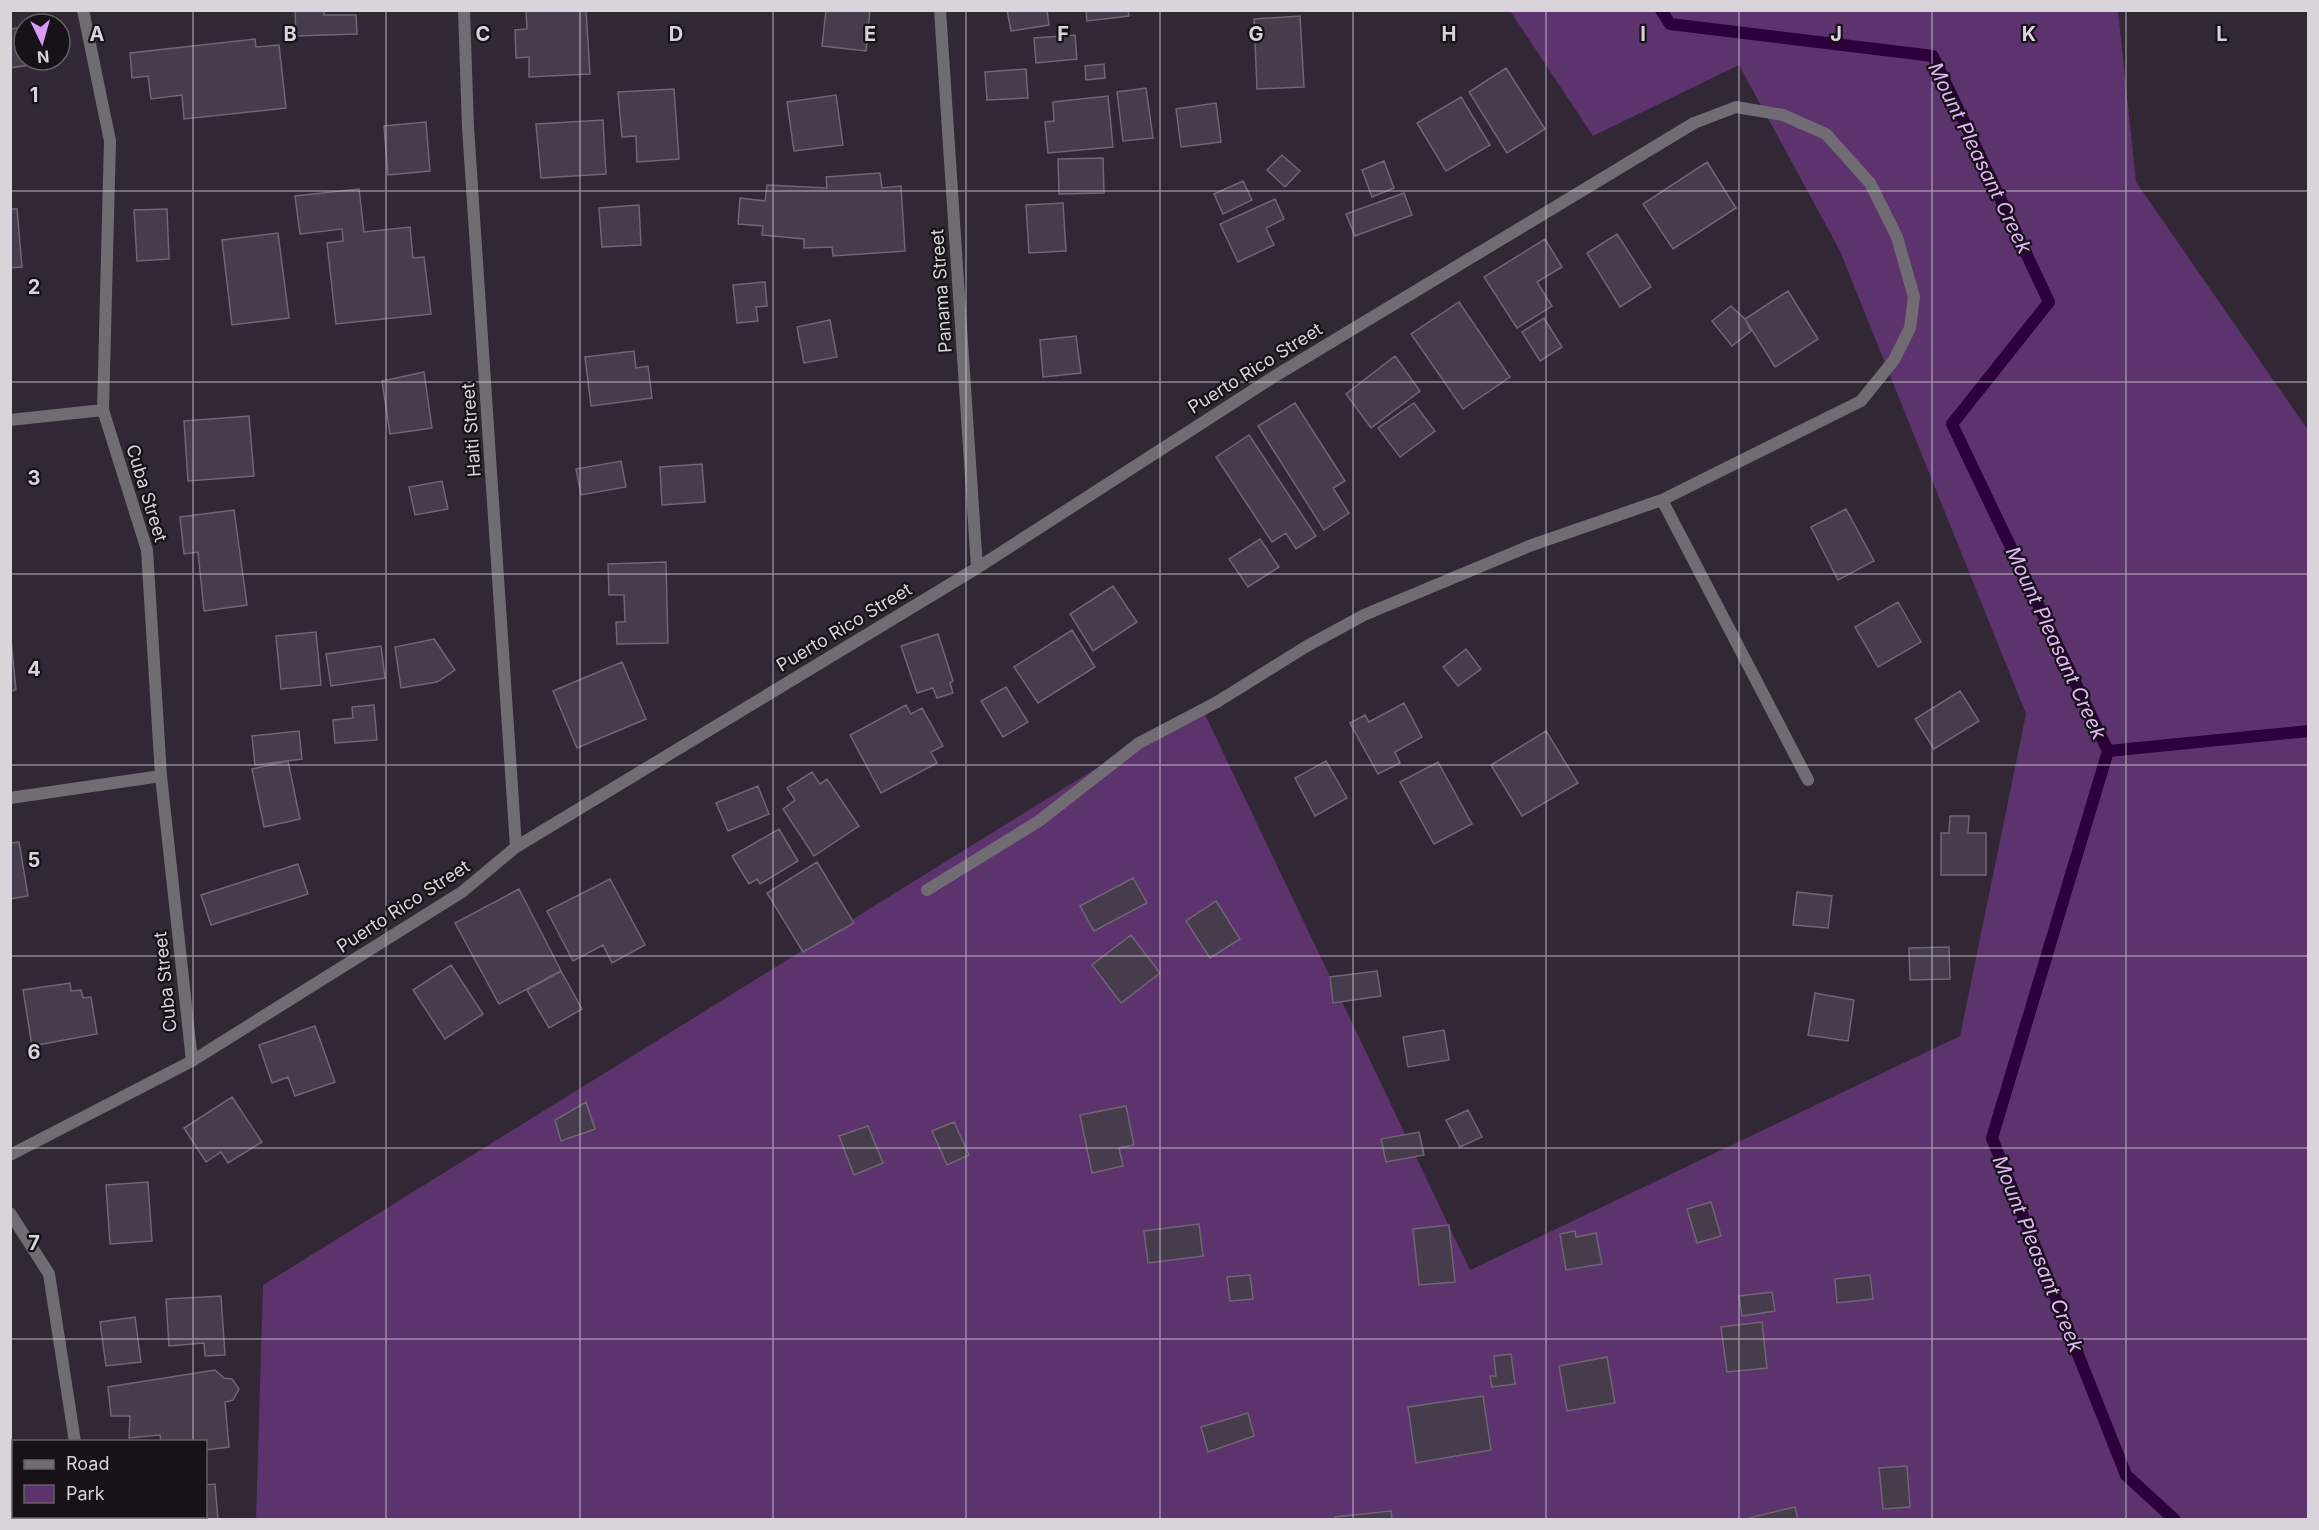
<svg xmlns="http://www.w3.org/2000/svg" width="2319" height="1530" viewBox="0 0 2319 1530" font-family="Inter,sans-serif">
  <rect width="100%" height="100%" fill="#312735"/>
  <path fill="#5c336d" d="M 1510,11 L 2118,11 L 2136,182 L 2308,430 L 2308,1519 L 256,1520 L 263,1285 L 1200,704 L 1470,1270 L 1960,1036 L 2026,714 L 1840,251 L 1739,65 L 1593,136 Z"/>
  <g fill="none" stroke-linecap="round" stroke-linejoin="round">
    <path stroke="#2c013b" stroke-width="12" d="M 1661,10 L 1670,24 L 1933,56 L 2049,302 L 1952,424 L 2108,751 L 1992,1138 L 2126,1475 L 2175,1520
      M 2108,751 L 2308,731"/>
  </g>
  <path fill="#463c4b" stroke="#706575" stroke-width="1.5" d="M 295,10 L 324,10 L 324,15 L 356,15 L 357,34 L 296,36 Z
    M 526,10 L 586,10 L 590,74 L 529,77 L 529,57 L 516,58 L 515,30 L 527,29 Z
    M 826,10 L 870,10 L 866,51 L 822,46 Z
    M 1007,10 L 1047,10 L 1049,25 L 1011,31 Z
    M 1086,10 L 1128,10 L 1129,16 L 1087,21 Z
    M 1300,16 L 1304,87 L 1257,89 L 1254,19 Z
    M 24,27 L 24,60 L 47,60 L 47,62 L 10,68 L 10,29 Z
    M 1075,35 L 1077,59 L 1036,63 L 1034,38 Z
    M 255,39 L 256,47 L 279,45 L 286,108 L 184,119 L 182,95 L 151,99 L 148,76 L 132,78 L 130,53 Z
    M 1104,64 L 1105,78 L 1086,80 L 1085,66 Z
    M 1506,68 L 1545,129 L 1507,153 L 1469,92 Z
    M 1026,69 L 1028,98 L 987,100 L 985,72 Z
    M 1146,88 L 1153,138 L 1123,141 L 1117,92 Z
    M 674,89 L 679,159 L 637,162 L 636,136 L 622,137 L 618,92 Z
    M 836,95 L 843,145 L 794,151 L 787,102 Z
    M 1108,96 L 1113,147 L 1048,153 L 1045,122 L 1054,121 L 1053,102 Z
    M 1461,97 L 1490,145 L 1446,171 L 1417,123 Z
    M 1216,103 L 1221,142 L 1181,147 L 1176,109 Z
    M 603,120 L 606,174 L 541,178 L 536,124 Z
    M 426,122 L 430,171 L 388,175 L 384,126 Z
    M 1282,155 L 1300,171 L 1285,187 L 1267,170 Z
    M 1103,158 L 1104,193 L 1059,194 L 1058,159 Z
    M 1384,161 L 1394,188 L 1372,197 L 1362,170 Z
    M 1707,162 L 1736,208 L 1673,249 L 1643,204 Z
    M 880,173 L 882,188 L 901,186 L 905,251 L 833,256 L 832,247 L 804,248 L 804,239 L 762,235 L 763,226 L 738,224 L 740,198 L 765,201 L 767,185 L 827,188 L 826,177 Z
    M 1243,181 L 1252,200 L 1223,214 L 1214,194 Z
    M 359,189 L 364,232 L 410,227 L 413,258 L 424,257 L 431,314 L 336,324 L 327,243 L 343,241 L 342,229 L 300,234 L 295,196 Z
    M 1404,193 L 1412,215 L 1355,236 L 1346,214 Z
    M 1275,199 L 1284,219 L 1266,228 L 1274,245 L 1238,262 L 1220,224 Z
    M 1063,203 L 1066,251 L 1029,253 L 1026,205 Z
    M 639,205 L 641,245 L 602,247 L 599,208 Z
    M 10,209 L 17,209 L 22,267 L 10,268 Z
    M 167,209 L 169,259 L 137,261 L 134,210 Z
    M 278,233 L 289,318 L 232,325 L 222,240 Z
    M 1617,234 L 1651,287 L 1620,307 L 1587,253 Z
    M 1545,239 L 1562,267 L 1537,282 L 1552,306 L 1517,328 L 1484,277 Z
    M 765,282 L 767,306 L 756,307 L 758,321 L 737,323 L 733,285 Z
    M 1788,291 L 1818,339 L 1775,367 L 1745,319 Z
    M 1459,302 L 1510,377 L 1463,409 L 1411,334 Z
    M 1731,306 L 1745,319 L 1751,331 L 1732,346 L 1712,321 Z
    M 1544,318 L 1562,347 L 1540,361 L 1522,332 Z
    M 830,320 L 837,357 L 804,363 L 797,327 Z
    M 1076,336 L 1081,373 L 1043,377 L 1040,340 Z
    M 634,351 L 636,368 L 648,366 L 652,398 L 591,406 L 585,357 Z
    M 1395,356 L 1420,391 L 1371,428 L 1346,394 Z
    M 424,372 L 432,428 L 390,434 L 382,381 Z
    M 1295,403 L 1345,481 L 1333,488 L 1349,513 L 1324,530 L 1258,426 Z
    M 1414,403 L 1435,431 L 1400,457 L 1378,428 Z
    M 249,416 L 254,476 L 188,481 L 184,421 Z
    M 1249,435 L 1316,536 L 1296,549 L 1286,533 L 1272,542 L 1216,457 Z
    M 621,461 L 626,487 L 581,495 L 576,469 Z
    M 702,464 L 705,502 L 662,505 L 660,467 Z
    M 442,481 L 448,509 L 415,515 L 409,487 Z
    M 1846,509 L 1874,561 L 1838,580 L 1811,527 Z
    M 234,510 L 247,605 L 204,611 L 198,552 L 184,554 L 180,517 Z
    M 1260,539 L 1279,567 L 1248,587 L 1229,559 Z
    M 666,562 L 668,643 L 617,644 L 616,622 L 625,622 L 624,595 L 609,595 L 608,564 Z
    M 1113,586 L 1137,622 L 1093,651 L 1070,614 Z
    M 1898,602 L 1921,642 L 1878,667 L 1855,627 Z
    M 10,630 L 16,690 L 10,691 Z
    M 1072,630 L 1095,667 L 1038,703 L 1014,667 Z
    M 316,632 L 321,685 L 281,689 L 276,636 Z
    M 938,634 L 953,681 L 950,683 L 953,693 L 937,698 L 933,688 L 917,693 L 901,646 Z
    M 434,639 L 455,670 L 437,682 L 401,688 L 395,647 Z
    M 381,646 L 385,678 L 331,686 L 326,654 Z
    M 1466,649 L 1481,669 L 1458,686 L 1443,667 Z
    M 622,662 L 646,719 L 577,748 L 553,691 Z
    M 1006,687 L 1028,722 L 1003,737 L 981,701 Z
    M 1960,691 L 1979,721 L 1934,749 L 1915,719 Z
    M 1404,703 L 1422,737 L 1395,752 L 1400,763 L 1378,774 L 1350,723 L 1365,715 L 1369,722 Z
    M 374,705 L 377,740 L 335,743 L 333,720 L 353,718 L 352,707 Z
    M 906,705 L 911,714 L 922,708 L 943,746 L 931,752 L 937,763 L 881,793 L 850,735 Z
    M 299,731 L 302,759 L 255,765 L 252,736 Z
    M 1546,731 L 1578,783 L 1522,816 L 1491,765 Z
    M 288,761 L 300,819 L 264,827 L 252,769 Z
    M 1326,761 L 1347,798 L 1315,816 L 1295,778 Z
    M 1438,762 L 1472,824 L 1434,844 L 1400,782 Z
    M 812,772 L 820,784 L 827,779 L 859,826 L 814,856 L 783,809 L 795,800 L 787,788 Z
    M 758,786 L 769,814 L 728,831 L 716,803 Z
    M 1950,816 L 1969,816 L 1968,833 L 1986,833 L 1986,875 L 1941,875 L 1941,833 L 1949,833 Z
    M 779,829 L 798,861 L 760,884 L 757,879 L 749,884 L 732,856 Z
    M 19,842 L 28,896 L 10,899 L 10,843 Z
    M 817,862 L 854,923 L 803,952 L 767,893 Z
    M 298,864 L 308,894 L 211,925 L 201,895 Z
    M 1133,878 L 1147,903 L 1094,931 L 1080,906 Z
    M 610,879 L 645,945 L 612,963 L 603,945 L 573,961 L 547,911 Z
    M 519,889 L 561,971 L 499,1004 L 455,923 Z
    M 1797,892 L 1832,896 L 1828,928 L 1793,925 Z
    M 1216,901 L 1240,939 L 1210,958 L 1186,921 Z
    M 1131,935 L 1160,973 L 1121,1003 L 1092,965 Z
    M 1949,947 L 1950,979 L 1910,980 L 1909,948 Z
    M 451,965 L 483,1014 L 445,1039 L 413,990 Z
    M 561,971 L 582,1009 L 549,1028 L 527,990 Z
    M 1377,971 L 1381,996 L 1333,1003 L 1330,977 Z
    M 70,983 L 71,991 L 81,990 L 83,998 L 91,997 L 97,1034 L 32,1046 L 23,990 Z
    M 1815,993 L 1854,1000 L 1848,1041 L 1808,1035 Z
    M 315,1026 L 335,1082 L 295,1096 L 288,1077 L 272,1083 L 259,1045 Z
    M 1444,1030 L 1449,1060 L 1408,1067 L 1403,1037 Z
    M 232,1097 L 262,1142 L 228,1163 L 221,1152 L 206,1162 L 184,1128 Z
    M 586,1102 L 595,1129 L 561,1141 L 555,1120 Z
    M 1126,1106 L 1134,1145 L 1119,1148 L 1123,1166 L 1092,1173 L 1080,1115 Z
    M 1468,1110 L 1482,1137 L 1460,1147 L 1446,1120 Z
    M 954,1122 L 969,1155 L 947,1165 L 932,1131 Z
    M 868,1126 L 883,1163 L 854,1175 L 839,1136 Z
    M 1419,1132 L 1424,1155 L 1386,1162 L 1381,1139 Z
    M 148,1182 L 152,1241 L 110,1244 L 106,1185 Z
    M 1711,1202 L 1721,1236 L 1697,1243 L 1687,1209 Z
    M 1199,1224 L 1203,1256 L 1148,1263 L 1144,1231 Z
    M 1449,1225 L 1455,1282 L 1419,1285 L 1413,1229 Z
    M 1575,1231 L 1576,1237 L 1596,1233 L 1602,1264 L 1566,1270 L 1560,1234 Z
    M 1250,1275 L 1253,1299 L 1230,1301 L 1227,1277 Z
    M 1870,1275 L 1873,1299 L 1837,1303 L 1835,1279 Z
    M 1772,1292 L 1775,1311 L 1742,1316 L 1739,1296 Z
    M 221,1296 L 225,1355 L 205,1356 L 204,1343 L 169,1346 L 166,1299 Z
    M 135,1317 L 141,1362 L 106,1366 L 100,1322 Z
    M 1762,1322 L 1767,1368 L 1727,1372 L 1721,1327 Z
    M 1511,1354 L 1515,1384 L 1492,1387 L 1490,1376 L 1496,1376 L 1494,1356 Z
    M 1607,1357 L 1615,1403 L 1567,1411 L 1559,1366 Z
    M 215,1370 L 224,1378 L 232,1379 L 239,1389 L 233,1400 L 225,1402 L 229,1447 L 206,1450 L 206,1442 L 161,1442 L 160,1435 L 129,1438 L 130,1416 L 111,1416 L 108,1387 Z
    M 1483,1396 L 1491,1450 L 1416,1463 L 1408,1407 Z
    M 1248,1413 L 1254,1436 L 1208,1452 L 1201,1427 Z
    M 1907,1466 L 1910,1507 L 1883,1509 L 1879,1468 Z
    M 14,1475 L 14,1516 L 10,1517 L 10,1476 Z
    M 215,1484 L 218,1520 L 156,1520 L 156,1516 L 206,1516 L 206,1485 Z
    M 1795,1507 L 1798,1520 L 1749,1520 L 1749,1518 Z
    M 1391,1511 L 1392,1520 L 1335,1520 L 1335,1517 Z"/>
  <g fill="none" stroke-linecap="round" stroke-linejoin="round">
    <path stroke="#716c73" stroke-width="12" d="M 83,10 L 110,141 L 103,410 L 147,550 L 161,776 L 192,1061
      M 464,10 L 468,127 L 516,847
      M 940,10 L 977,568
      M 10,420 L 103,410
      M 1662,500 L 1808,780
      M 10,798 L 161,776
      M 10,1155 L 192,1061 L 462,892 L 516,847 L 977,568 L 1275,376 L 1694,123 L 1736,107 L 1783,115 L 1826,134 L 1870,183 L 1897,237 L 1914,297 L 1910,328 L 1894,360 L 1861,401 L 1662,500 L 1532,545 L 1364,615 L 1307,646 L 1217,702 L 1139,743 L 1039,821 L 927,890
      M 10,1213 L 49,1274 L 75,1442
      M 86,1516 L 86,1520"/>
  </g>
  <path fill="none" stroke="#d9d3dc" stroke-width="1.5" stroke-opacity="0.55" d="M 193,10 L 193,1442M 386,10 L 386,1520M 580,10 L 580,1520M 773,10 L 773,1520M 966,10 L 966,1520M 1160,10 L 1160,1520M 1353,10 L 1353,1520M 1546,10 L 1546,1520M 1739,10 L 1739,1520M 1932,10 L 1932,1520M 2126,10 L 2126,1520M 10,191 L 2308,191M 10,382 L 2308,382M 10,574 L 2308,574M 10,765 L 2308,765M 10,956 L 2308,956M 10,1148 L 2308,1148M 10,1339 L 2308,1339M 193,1516 L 193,1520"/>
  <g text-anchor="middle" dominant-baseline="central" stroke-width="4.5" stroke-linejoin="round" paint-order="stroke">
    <g font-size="18" fill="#d9d3dc" stroke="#161218">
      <text transform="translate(941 291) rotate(-94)">Panama Street</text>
      <text transform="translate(1255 368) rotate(-32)">Puerto Rico Street</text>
      <text transform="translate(471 430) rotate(-94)">Haiti Street</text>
      <text transform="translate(147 493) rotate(73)">Cuba Street</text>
      <text transform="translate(844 627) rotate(-31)">Puerto Rico Street</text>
      <text transform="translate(403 906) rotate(-33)">Puerto Rico Street</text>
      <text transform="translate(165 982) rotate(-96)">Cuba Street</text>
    </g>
    <g font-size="20" font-style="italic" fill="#e5b5fb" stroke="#161218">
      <text transform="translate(1980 158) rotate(64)">Mount Pleasant Creek</text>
      <text transform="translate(2056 643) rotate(65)">Mount Pleasant Creek</text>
      <text transform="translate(2038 1254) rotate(68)">Mount Pleasant Creek</text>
    </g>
  </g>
  <g font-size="20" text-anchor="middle" font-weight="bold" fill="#d9d3dc" stroke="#161218" stroke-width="4.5" stroke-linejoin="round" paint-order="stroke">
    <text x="97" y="41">A</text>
    <text x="290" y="41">B</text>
    <text x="483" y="41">C</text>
    <text x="676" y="41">D</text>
    <text x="870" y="41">E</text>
    <text x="1063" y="41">F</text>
    <text x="1256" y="41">G</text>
    <text x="1449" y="41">H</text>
    <text x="1643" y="41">I</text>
    <text x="1836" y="41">J</text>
    <text x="2029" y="41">K</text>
    <text x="2222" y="41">L</text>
    <text x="34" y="102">1</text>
    <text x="34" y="294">2</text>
    <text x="34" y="485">3</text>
    <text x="34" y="676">4</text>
    <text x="34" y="867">5</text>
    <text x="34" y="1059">6</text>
    <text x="34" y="1250">7</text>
  </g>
  <rect width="2319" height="1530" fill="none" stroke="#d9d3dc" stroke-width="24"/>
  <rect x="12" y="1440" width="195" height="78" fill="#161218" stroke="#645f66" stroke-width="1.5"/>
  <rect x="24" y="1460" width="30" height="9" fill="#716c73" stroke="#645f66" stroke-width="1.5"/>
  <text x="66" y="1470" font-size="18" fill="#d9d3dc">Road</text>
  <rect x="24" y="1485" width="30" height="18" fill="#5c336d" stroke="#645f66" stroke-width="1.5"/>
  <text x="66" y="1500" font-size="18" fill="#d9d3dc">Park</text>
  <g transform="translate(42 42) rotate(175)"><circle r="28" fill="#161218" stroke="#645f66" stroke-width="1.5"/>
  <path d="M0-4.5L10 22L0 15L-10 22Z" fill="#da9af6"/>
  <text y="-9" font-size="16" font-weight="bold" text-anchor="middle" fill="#d9d3dc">N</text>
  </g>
</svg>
